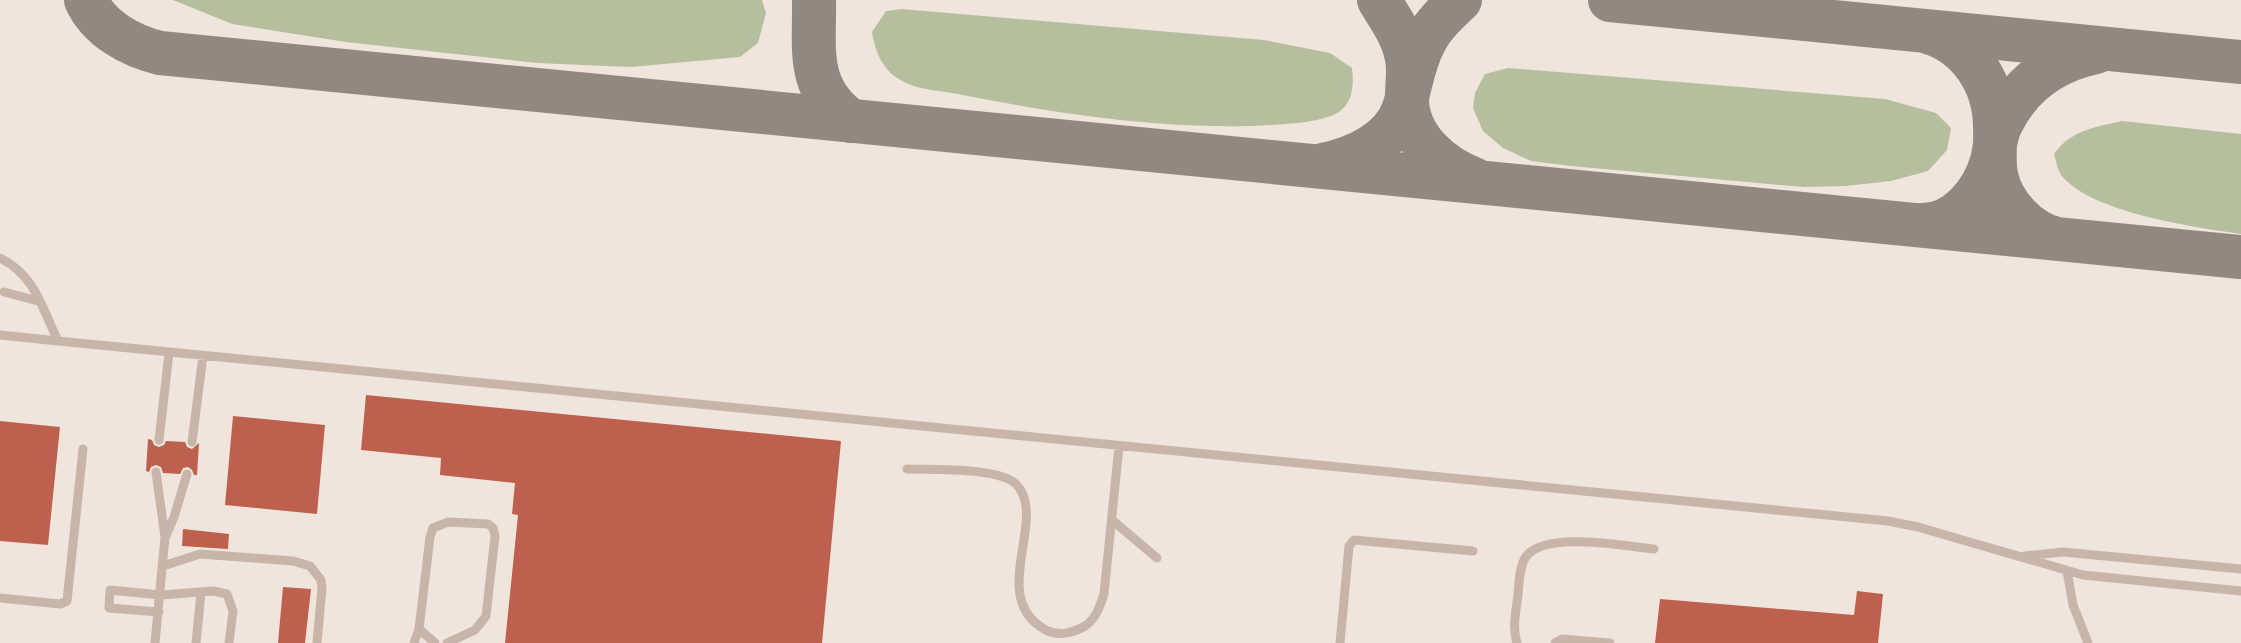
<svg xmlns="http://www.w3.org/2000/svg" width="2241" height="643" viewBox="0 0 2241 643" font-family="Lato,sans-serif">
  <rect width="100%" height="100%" fill="#f0e5dc"/>
  <path fill="#b5be9d" d="M 173,0 L 762,0 L 766,13 L 758,43 L 740,57 L 631,67 L 537,63 L 346,42 L 232,24 Z
    M 902,9 L 1264,40 L 1330,53 L 1352,68 C 1354,86 1353,105 1335,114 C 1319,122 1289,124 1271,125 C 1171,131 1057,114 958,94 C 942,91 920,90 906,83 C 883,72 876,55 872,32 L 886,11 Z
    M 1508,68 L 1885,99 L 1936,113 L 1951,128 L 1947,150 L 1928,171 L 1891,181 L 1846,186 L 1803,187 L 1571,166 L 1531,161 L 1503,148 L 1483,131 L 1473,108 L 1475,93 L 1485,74 Z
    M 2122,121 L 2241,134 L 2241,234 C 2194,227 2091,213 2061,175 C 2057,169 2056,160 2054,154 C 2071,130 2096,127 2122,121 Z"/>
  <g fill="none" stroke-linecap="round" stroke-linejoin="round">
    <path stroke="#928882" stroke-width="44" d="M 86,0 C 99,29 131,46 160,53 L 2241,257
      M 814,0 C 815,48 805,88 851,121
      M 1379,0 C 1389,17 1402,34 1406,54 C 1410,68 1407,82 1407,97 C 1406,137 1441,167 1476,180
      M 1610,0 L 2241,62
      M 1928,32 C 1970,44 1995,85 1995,127 C 1996,143 1993,159 1996,175 C 2002,204 2028,233 2057,239
      M 1322,165 C 1354,159 1393,142 1404,108 C 1411,85 1413,63 1425,41 C 1433,25 1447,12 1460,0
      M 1921,225 C 1956,226 1983,193 1992,161 C 1995,149 1995,136 2001,124 C 2020,84 2053,61 2096,52"/>
  </g>
  <path fill="#bd614e" d="M 366,395 L 841,441 L 822,643 L 505,643 L 518,515 L 512,514 L 515,483 L 440,475 L 441,458 L 361,450 Z
    M 233,416 L 325,425 L 317,514 L 225,505 Z
    M 0,421 L 60,427 L 48,545 L 0,541 Z
    M 148,439 L 152,440 L 154,445 L 159,447 L 164,445 L 166,441 L 185,442 L 187,447 L 192,449 L 199,443 L 197,475 L 194,475 L 192,470 L 188,467 L 183,468 L 180,474 L 163,473 L 161,467 L 156,465 L 151,467 L 149,472 L 146,471 Z
    M 183,529 L 229,534 L 228,549 L 182,546 Z
    M 283,587 L 311,589 L 305,643 L 278,643 Z
    M 1857,591 L 1883,594 L 1878,643 L 1655,643 L 1660,599 L 1854,615 Z"/>
  <g fill="none" stroke-linecap="round" stroke-linejoin="round">
    <path stroke="#c7b5a9" stroke-width="9" d="M 0,258 C 35,275 42,308 58,341 L 1888,521 L 1918,527 L 2083,575 L 2241,591
      M 4,292 L 38,301
      M 0,335 L 58,341
      M 159,440 L 169,353
      M 192,442 L 203,356
      M 907,469 C 933,470 1000,467 1017,485 C 1048,520 988,596 1044,629 C 1057,637 1073,633 1085,626 C 1096,619 1100,606 1104,594 L 1119,446
      M 1112,520 L 1157,558
      M 166,536 L 174,517 L 187,474
      M 2025,556 L 2063,552 L 2241,569
      M 163,566 L 200,554 L 293,561 L 310,566 L 321,580 L 322,588 L 317,643
      M 2067,571 L 2073,605 L 2088,643
      M 0,598 L 60,604 L 67,601 L 83,449
      M 159,612 L 109,608 L 110,590 L 161,595 L 213,591 L 227,594 L 233,611 L 229,643
      M 419,629 L 435,643
      M 155,643 L 165,537 L 156,472
      M 196,643 L 201,593
      M 414,643 L 419,629 L 430,537 L 433,528 L 448,522 L 488,524 L 493,528 L 495,536 L 486,616 L 475,630 L 447,643
      M 1340,643 L 1349,546 L 1354,540 L 1473,551
      M 1517,643 C 1512,628 1516,611 1518,595 C 1519,583 1519,569 1525,558 C 1543,530 1624,546 1654,549
      M 1555,643 L 1562,639 L 1610,643"/>
  </g>
</svg>
